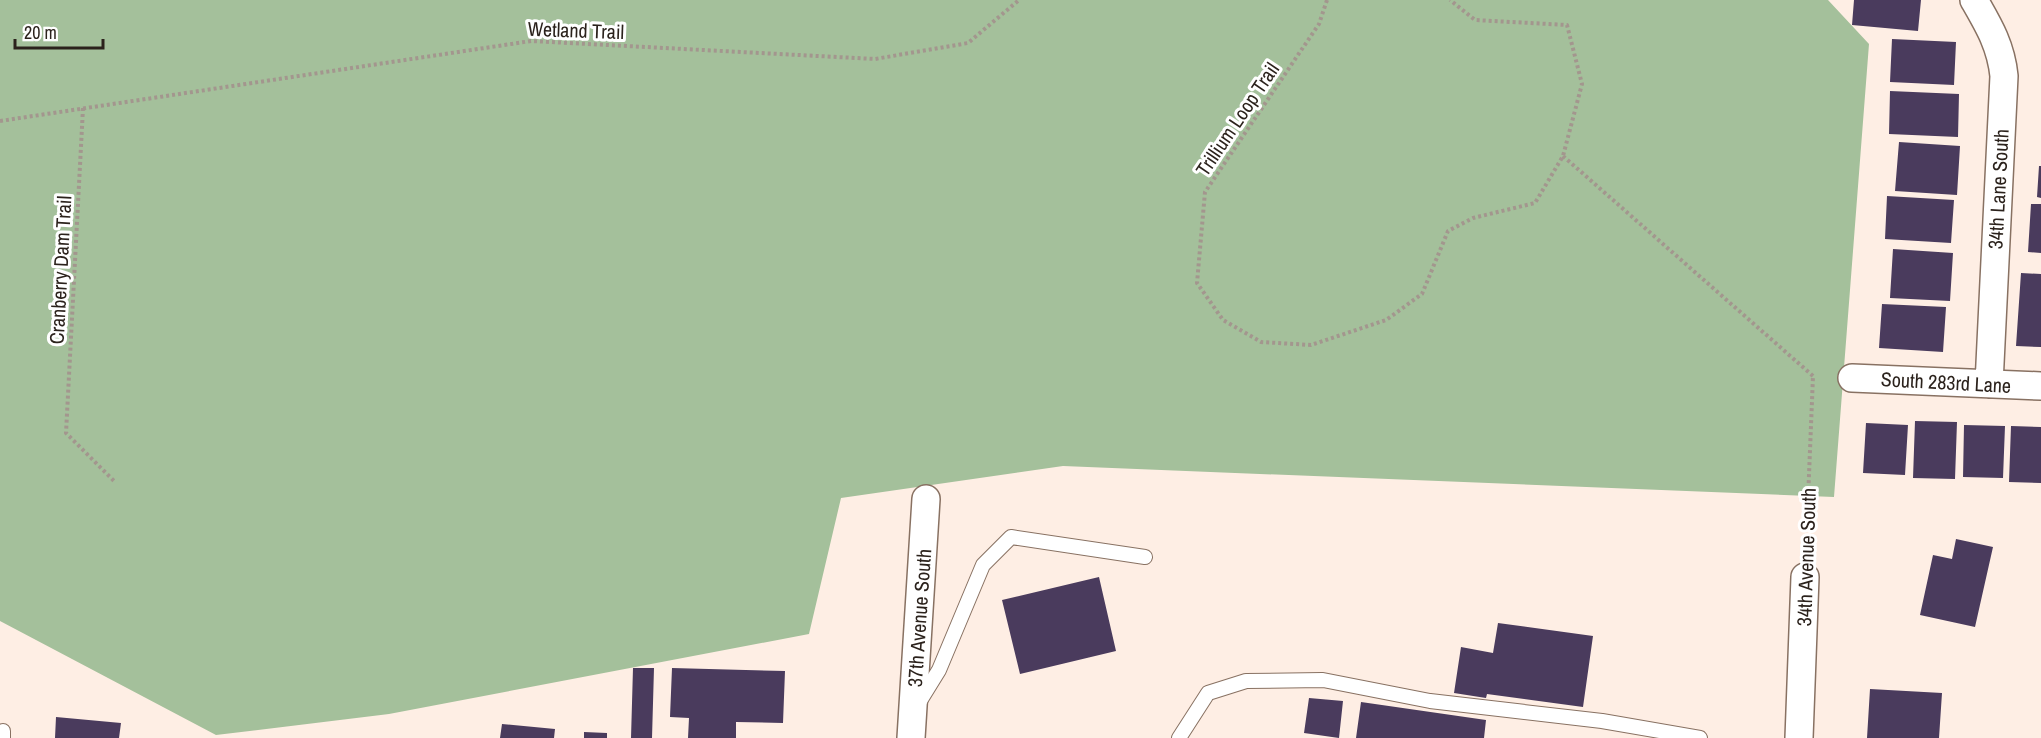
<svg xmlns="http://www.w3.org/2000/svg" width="2041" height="738" viewBox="0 0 2041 738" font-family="'Archivo Narrow',sans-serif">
  <rect width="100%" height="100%" fill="#feeee4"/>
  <path fill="#a4c09b" d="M 0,0 L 1828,0 L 1869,44 L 1834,497 L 1063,466 L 841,498 L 809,634 L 389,714 L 216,735 L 0,621 Z"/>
  <path fill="#4a3b5d" d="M 1854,0 L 1921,0 L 1918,31 L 1852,25 Z
    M 1892,39 L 1956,42 L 1954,85 L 1890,82 Z
    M 1890,91 L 1959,94 L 1958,137 L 1889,134 Z
    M 1899,142 L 1960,146 L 1957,195 L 1895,191 Z
    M 2039,166 L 2041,166 L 2041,198 L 2037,197 Z
    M 1887,196 L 1954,200 L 1951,243 L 1885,239 Z
    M 2031,204 L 2041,204 L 2041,253 L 2028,252 Z
    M 1893,249 L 1953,253 L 1950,301 L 1890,298 Z
    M 2021,273 L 2041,274 L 2041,347 L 2016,346 Z
    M 1882,304 L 1946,307 L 1943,352 L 1879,348 Z
    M 1915,421 L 1957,422 L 1955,479 L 1913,478 Z
    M 1866,423 L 1908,425 L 1905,475 L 1863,473 Z
    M 1964,425 L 2005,426 L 2003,478 L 1963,477 Z
    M 2011,426 L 2041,427 L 2041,483 L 2009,482 Z
    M 1956,539 L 1993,547 L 1975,627 L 1920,615 L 1933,555 L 1952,559 Z
    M 1099,577 L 1116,651 L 1020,674 L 1002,600 Z
    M 1498,623 L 1593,636 L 1583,707 L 1487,694 L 1486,698 L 1454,693 L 1461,647 L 1493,653 Z
    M 633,668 L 654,668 L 652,738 L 631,738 Z
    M 672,668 L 785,671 L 783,723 L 736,722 L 736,738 L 688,738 L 689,718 L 670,717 Z
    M 1870,689 L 1942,693 L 1939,738 L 1867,738 Z
    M 1309,698 L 1343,701 L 1339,738 L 1304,733 Z
    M 1361,702 L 1486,720 L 1484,738 L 1356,738 Z
    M 56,717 L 121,723 L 119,738 L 55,738 Z
    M 502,724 L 555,729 L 554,738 L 500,738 Z
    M 584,732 L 607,733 L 607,738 L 584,738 Z"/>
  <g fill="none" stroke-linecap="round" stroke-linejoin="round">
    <defs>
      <path id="lane" d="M 918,704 L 939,670 L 983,565 L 1011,537 L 1145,557
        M 3,738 L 3,731
        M 1179,738 L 1208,693 L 1246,681 L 1323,680 L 1430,701 L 1602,721 L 1700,738"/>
      <path id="street" d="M 1974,0 C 1989,26 2001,46 2004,76 L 1989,384
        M 1852,378 L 2041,386
        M 911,738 L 926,499
        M 1799,738 L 1805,577"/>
    </defs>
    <use href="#lane" stroke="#887162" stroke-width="16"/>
    <use href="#street" stroke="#887162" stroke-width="30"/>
    <path stroke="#a3968e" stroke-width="4" stroke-dasharray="3 3" stroke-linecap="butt" d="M 1327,0 L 1319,24 L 1205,192 L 1197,283 L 1223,320 L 1261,342 L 1311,345 L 1386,320 L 1422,294 L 1448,231 L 1473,218 L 1535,203 L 1563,156 L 1582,84 L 1567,25 L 1475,20 L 1450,0
      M 83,108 L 66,433 L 114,481
      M 0,121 L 531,41 L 875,59 L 968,43 L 1019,0
      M 1563,156 L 1813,376
      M 1806,549 L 1813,376"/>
    <use href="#lane" stroke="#fff" stroke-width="14"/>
    <use href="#street" stroke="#fff" stroke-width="27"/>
  </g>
  <g text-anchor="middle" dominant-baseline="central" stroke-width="6" stroke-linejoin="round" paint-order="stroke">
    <g font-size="20" fill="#2b221c" stroke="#fff">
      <text transform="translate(576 30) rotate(2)">Wetland Trail</text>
      <text transform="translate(1237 119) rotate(-56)">Trillium Loop Trail</text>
      <text transform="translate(1998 189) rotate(-87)">34th Lane South</text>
      <text transform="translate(60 270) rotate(-87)">Cranberry Dam Trail</text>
      <text transform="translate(1946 382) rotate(3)">South 283rd Lane</text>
      <text transform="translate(1806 557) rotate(-88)">34th Avenue South</text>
      <text transform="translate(919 618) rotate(-86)">37th Avenue South</text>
    </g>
  </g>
  <path d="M15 39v9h88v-9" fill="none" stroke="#2b221c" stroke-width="3"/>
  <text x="24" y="39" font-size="18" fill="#2b221c" stroke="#ffffff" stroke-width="4.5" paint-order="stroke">20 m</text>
</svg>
